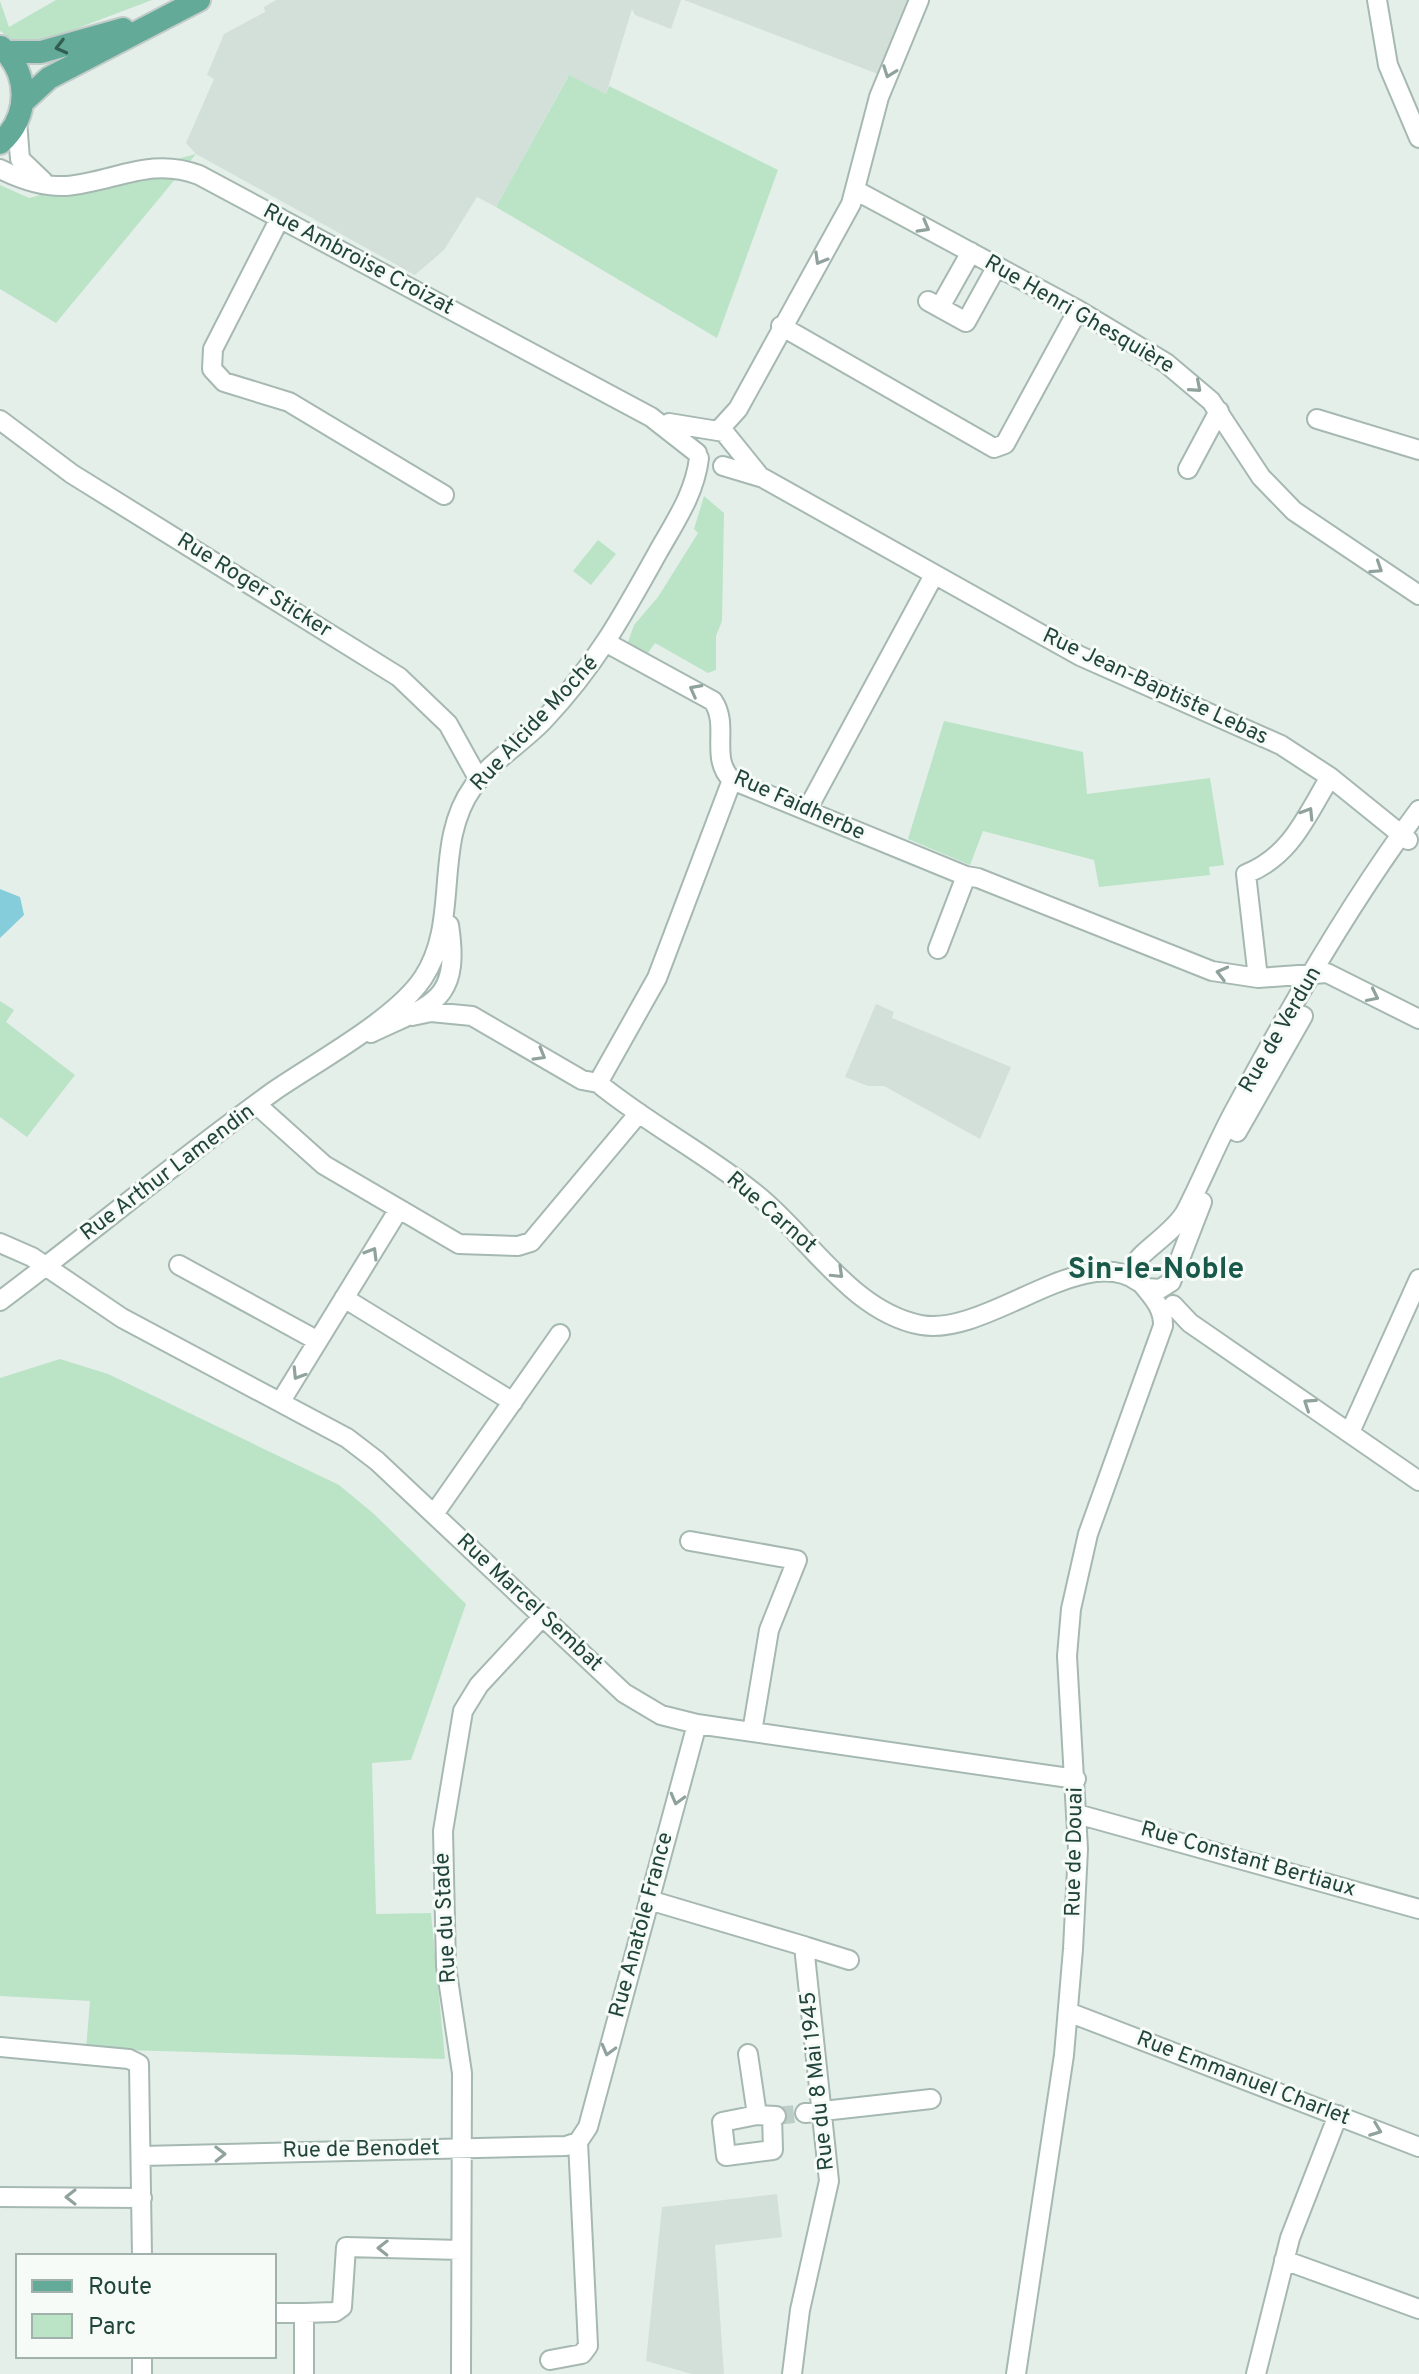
<svg xmlns="http://www.w3.org/2000/svg" width="1419" height="2374" viewBox="0 0 1419 2374" font-family="Overpass,sans-serif">
  <rect width="100%" height="100%" fill="#e4efea"/>
  <path fill="#d2e0d9" d="M 276,0 L 681,0 L 671,29 L 635,15 L 632,9 L 606,94 L 568,76 L 496,207 L 477,197 L 444,250 L 415,275 L 196,154 L 186,143 L 214,79 L 207,75 L 224,34 L 265,12 L 264,7 Z
    M 684,0 L 907,0 L 878,74 Z
    M 876,1004 L 894,1012 L 892,1018 L 1011,1067 L 980,1139 L 884,1086 L 868,1086 L 845,1077 Z
    M 777,2194 L 782,2237 L 715,2245 L 724,2374 L 692,2374 L 646,2361 L 662,2207 Z"/>
  <path fill="#bbe3c6" d="M 56,0 L 152,0 L 49,39 L 19,44 L 0,31 L 0,1 L 9,27 Z
    M 569,75 L 606,94 L 609,86 L 778,170 L 717,338 L 496,207 Z
    M 196,154 L 56,323 L 0,289 L 0,185 L 29,198 Z
    M 704,496 L 724,513 L 722,621 L 716,636 L 716,670 L 708,673 L 655,643 L 648,653 L 628,642 L 634,625 L 658,597 L 698,533 L 694,529 Z
    M 598,540 L 616,554 L 591,585 L 573,571 Z
    M 944,721 L 1083,752 L 1087,794 L 1210,778 L 1224,865 L 1209,867 L 1210,875 L 1099,887 L 1094,860 L 983,831 L 970,865 L 908,839 Z
    M 0,1001 L 14,1010 L 6,1022 L 75,1075 L 27,1137 L 0,1117 Z
    M 60,1359 L 108,1374 L 339,1485 L 374,1514 L 466,1604 L 411,1760 L 372,1763 L 376,1914 L 431,1913 L 445,2059 L 86,2049 L 90,2001 L 0,1996 L 0,1378 Z"/>
  <path fill="#86cddb" d="M 0,889 L 20,897 L 24,915 L 0,938 Z"/>
  <g fill="none" stroke-linecap="round" stroke-linejoin="round">
    <path stroke="#bdcdc7" stroke-width="18" stroke-dasharray="18 9" stroke-linecap="butt" d="M 776,2116 L 805,2113"/>
    <defs>
      <path id="minor" d="M 1377,0 L 1388,65 L 1419,138
        M 17,121 L 20,159 L 43,181
        M 0,169 C 20,179 44,187 66,186 C 114,182 150,156 199,175 L 651,417 L 697,453
        M 855,190 L 1078,310 L 1166,363 L 1211,401 L 1261,477 L 1294,511 L 1419,595
        M 280,218 L 213,349 L 212,369 L 224,382 L 289,402 L 444,495
        M 928,301 L 966,322 L 997,266
        M 940,307 L 971,252
        M 781,326 L 994,448 L 1005,444 L 1078,310
        M 1317,419 L 1419,450
        M 0,420 L 72,474 L 399,677 L 448,724 L 479,780
        M 669,423 L 724,432 L 758,474
        M 718,431 L 738,409 L 851,204 L 879,97 L 919,0
        M 723,466 L 763,478 L 1080,656 L 1281,745 L 1330,777 L 1408,840
        M 1188,469 L 1219,411
        M 607,643 L 713,701 C 730,726 709,758 732,780 L 966,876 L 938,949
        M 807,810 L 934,575
        M 966,876 L 978,878 L 1212,971 L 1258,978 L 1327,973 L 1419,1019
        M 1258,978 L 1246,874 C 1291,856 1306,817 1330,777
        M 412,1016 L 431,1012 L 472,1016 L 582,1080 L 598,1083 C 648,1124 707,1154 757,1195 C 809,1237 852,1312 921,1325 C 987,1337 1084,1240 1139,1282
        M 371,1033 C 431,1004 461,1003 449,925
        M 598,1083 L 657,978 L 732,780
        M 257,1105 L 324,1165 L 459,1244 L 518,1246 L 531,1242 L 639,1113
        M 1237,1132 L 1303,1016
        M 0,1243 L 32,1257 L 122,1318 L 347,1438 L 377,1461 L 624,1693 L 661,1715 L 697,1724 L 1076,1779
        M 179,1265 L 318,1341
        M 1147,1288 L 1160,1289 L 1171,1282 L 1202,1202
        M 344,1298 L 513,1402
        M 0,1301 C 92,1232 181,1158 274,1091 C 316,1062 396,1019 423,978 C 461,921 432,844 473,787 C 491,761 521,744 543,721 C 595,666 622,617 658,552 C 675,522 695,493 699,458
        M 1173,1305 L 1190,1323 L 1419,1481
        M 281,1401 L 399,1209
        M 1350,1432 L 1419,1279
        M 434,1514 L 560,1334
        M 690,1541 L 797,1560 L 769,1630 L 752,1732
        M 1077,1814 L 1419,1909
        M 649,1900 L 804,1946 L 829,2181 L 800,2310 L 792,2374
        M 804,1946 L 849,1960
        M 1068,2012 L 1419,2147
        M 0,2047 L 129,2059 L 139,2064 L 142,2256
        M 748,2054 L 757,2115
        M 805,2113 L 931,2099
        M 772,2116 L 773,2150 L 726,2156 L 722,2122 L 757,2115 L 776,2116
        M 142,2156 L 566,2146 L 578,2142
        M 0,2197 L 142,2198
        M 1284,2260 L 1419,2309
        M 274,2313 L 304,2313
        M 550,2360 L 582,2354 L 588,2346 L 578,2142 L 588,2127 L 697,1724
        M 142,2374 L 142,2356
        M 304,2374 L 304,2313 L 335,2312 L 342,2307 L 346,2247 L 461,2250
        M 461,2374 L 462,2073 L 446,1966 L 443,1831 L 463,1711 L 479,1685 L 543,1616
        M 1016,2374 L 1064,2055 L 1073,1949 L 1078,1849 L 1067,1656 L 1071,1609 L 1088,1534 L 1163,1326 C 1164,1295 1129,1283 1136,1263 C 1140,1252 1175,1232 1186,1211 C 1204,1176 1218,1140 1237,1106 C 1289,1009 1353,898 1419,810
        M 1256,2374 L 1290,2238 L 1338,2115"/>
      <path id="major" d="M 6,52 L 41,52 L 123,29
        M 23,102 L 49,78 L 199,0
        M 0,143 C 30,117 30,74 1,47"/>
    </defs>
    <use href="#minor" stroke="#a6b8b2" stroke-width="22"/>
    <use href="#major" stroke="#c1cbc8" stroke-width="26"/>
    <use href="#minor" stroke="#fff" stroke-width="18"/>
    <use href="#major" stroke="#63aa98" stroke-width="22"/>
  </g>
  <defs><path id="oneway-chevron" d="M-2-3.5L2.5 0L-2 3.5" fill="none" stroke-width="1.6" stroke-linecap="round" stroke-linejoin="round" transform="scale(2)"/></defs>
  <use stroke="#325e52" href="#oneway-chevron" transform="translate(61 47) rotate(166)"/>
  <g stroke="#90a29d">
    <use href="#oneway-chevron" transform="translate(889 72) rotate(110)"/>
    <use href="#oneway-chevron" transform="translate(924 227) rotate(29)"/>
    <use href="#oneway-chevron" transform="translate(820 259) rotate(120)"/>
    <use href="#oneway-chevron" transform="translate(1196 387) rotate(41)"/>
    <use href="#oneway-chevron" transform="translate(1377 568) rotate(33)"/>
    <use href="#oneway-chevron" transform="translate(695 690) rotate(-152)"/>
    <use href="#oneway-chevron" transform="translate(1308 813) rotate(-58)"/>
    <use href="#oneway-chevron" transform="translate(1222 973) rotate(-166)"/>
    <use href="#oneway-chevron" transform="translate(1373 996) rotate(26)"/>
    <use href="#oneway-chevron" transform="translate(540 1055) rotate(30)"/>
    <use href="#oneway-chevron" transform="translate(372 1253) rotate(-59)"/>
    <use href="#oneway-chevron" transform="translate(838 1273) rotate(44)"/>
    <use href="#oneway-chevron" transform="translate(298 1374) rotate(122)"/>
    <use href="#oneway-chevron" transform="translate(1309 1404) rotate(-146)"/>
    <use href="#oneway-chevron" transform="translate(677 1799) rotate(105)"/>
    <use href="#oneway-chevron" transform="translate(608 2050) rotate(105)"/>
    <use href="#oneway-chevron" transform="translate(1376 2130) rotate(21)"/>
    <use href="#oneway-chevron" transform="translate(220 2154) rotate(-1)"/>
    <use href="#oneway-chevron" transform="translate(71 2197) rotate(-180)"/>
    <use href="#oneway-chevron" transform="translate(383 2248) rotate(-179)"/>
  </g>
  <g text-anchor="middle" dominant-baseline="central" stroke-width="6" stroke-linejoin="round" paint-order="stroke">
    <g font-size="22" fill="#21443b" stroke="#f6fbf8">
      <text transform="translate(358 260) rotate(28)">Rue Ambroise Croizat</text>
      <text transform="translate(1079 315) rotate(30)">Rue Henri Ghesquière</text>
      <text transform="translate(254 586) rotate(32)">Rue Roger Sticker</text>
      <text transform="translate(1155 687) rotate(25)">Rue Jean-Baptiste Lebas</text>
      <text transform="translate(535 724) rotate(-47)">Rue Alcide Moché</text>
      <text transform="translate(799 806) rotate(24)">Rue Faidherbe</text>
      <text transform="translate(1281 1030) rotate(-60)">Rue de Verdun</text>
      <text transform="translate(168 1173) rotate(-37)">Rue Arthur Lamendin</text>
      <text transform="translate(771 1213) rotate(41)">Rue Carnot</text>
      <text transform="translate(529 1603) rotate(43)">Rue Marcel Sembat</text>
      <text transform="translate(1075 1852) rotate(-89)">Rue de Douai</text>
      <text transform="translate(1248 1860) rotate(16)">Rue Constant Bertiaux</text>
      <text transform="translate(446 1918) rotate(-93)">Rue du Stade</text>
      <text transform="translate(642 1925) rotate(-75)">Rue Anatole France</text>
      <text transform="translate(1243 2079) rotate(21)">Rue Emmanuel Charlet</text>
      <text transform="translate(818 2081) rotate(-96)">Rue du 8 Mai 1945</text>
      <text transform="translate(361 2150) rotate(-1)">Rue de Benodet</text>
    </g>
    <g font-size="30" font-weight="bold" fill="#19594a" stroke="#f6fbf8">
      <text x="1156" y="1270">Sin-le-Noble</text>
    </g>
  </g>
  <rect x="16" y="2254" width="260" height="104" fill="#f6fbf8" stroke="#a1b2ac" stroke-width="2"/>
  <rect x="32" y="2280" width="40" height="12" fill="#63aa98" stroke="#a1b2ac" stroke-width="2"/>
  <text x="88" y="2294" font-size="24" fill="#21443b">Route</text>
  <rect x="32" y="2314" width="40" height="24" fill="#bbe3c6" stroke="#a1b2ac" stroke-width="2"/>
  <text x="88" y="2334" font-size="24" fill="#21443b">Parc</text>
</svg>
